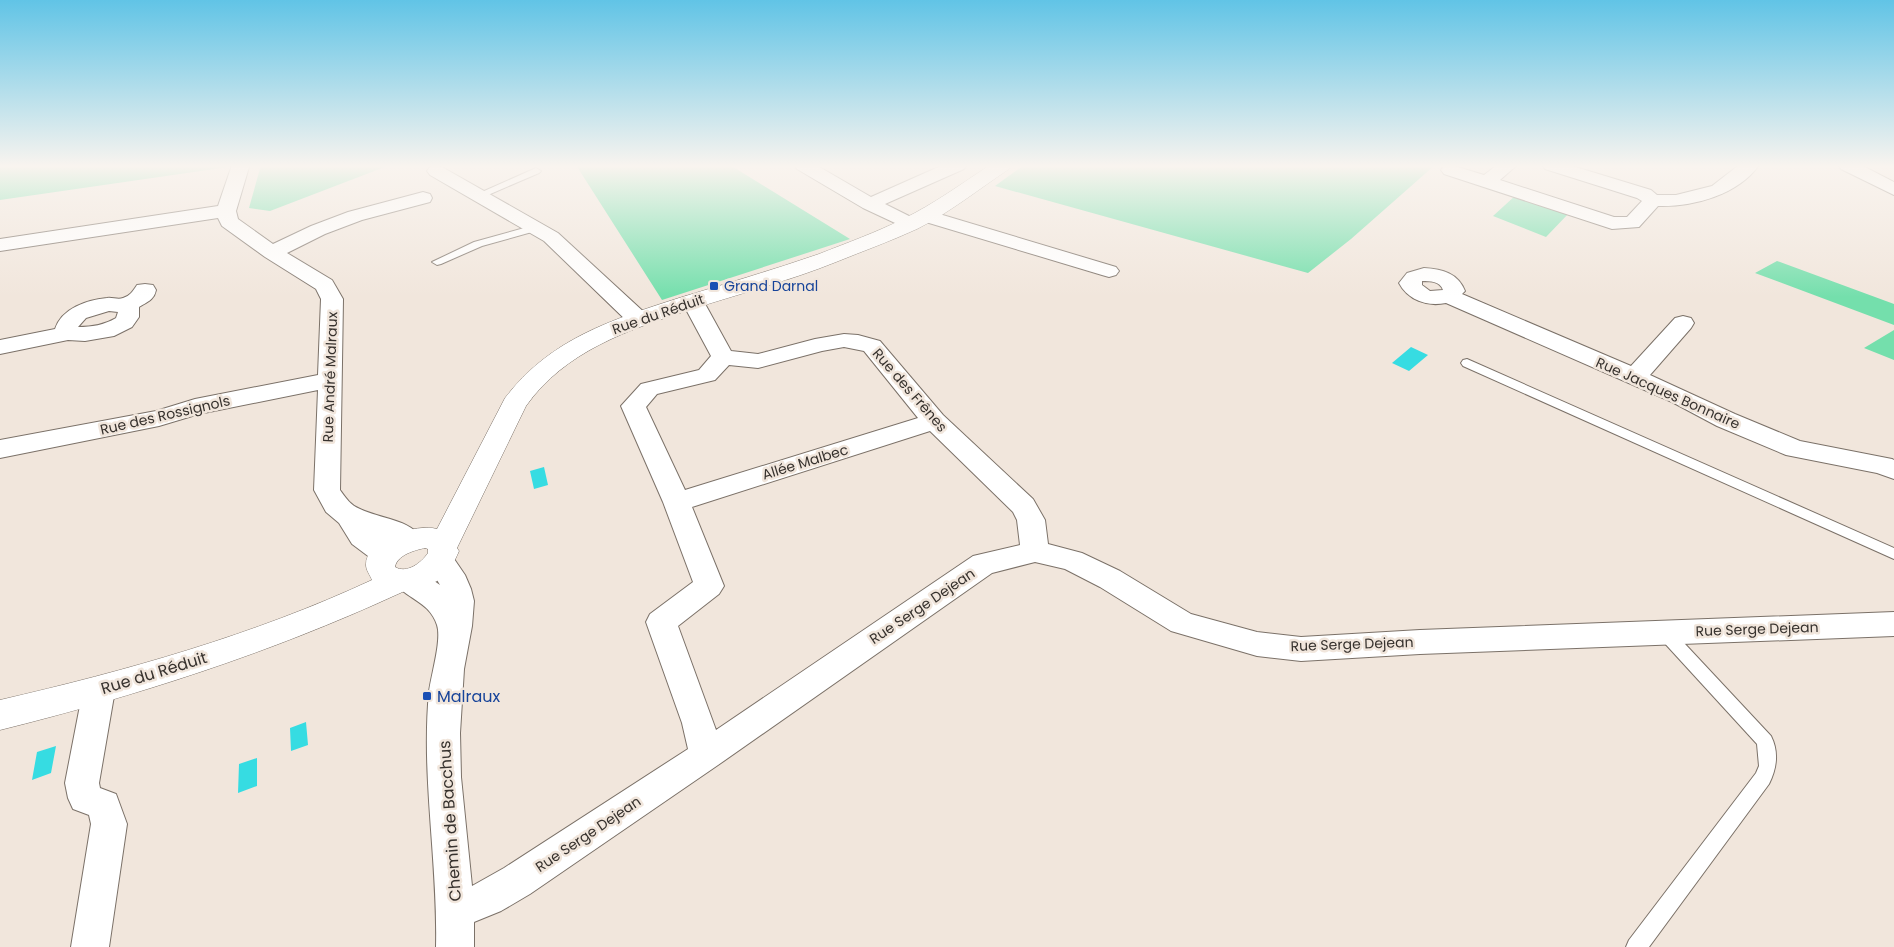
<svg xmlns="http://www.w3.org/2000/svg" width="1894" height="947" viewBox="0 0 1894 947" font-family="Poppins,sans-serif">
  <rect width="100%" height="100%" fill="#f1e6dc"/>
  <path fill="#74dfac" d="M 0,165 L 242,165 L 0,200 Z
    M 261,165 L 390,165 L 270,211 L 249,208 Z
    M 576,165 L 730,165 L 850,239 L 662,300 Z
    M 1024,165 L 1435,165 L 1351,239 L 1308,273 L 995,186 Z
    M 1516,195 L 1569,213 L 1546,237 L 1493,216 Z
    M 1777,261 L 1894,304 L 1894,325 L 1755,273 Z
    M 1894,330 L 1894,360 L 1864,348 Z"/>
  <path fill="#36dce2" d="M 1411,347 L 1428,355 L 1409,371 L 1392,363 Z
    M 544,467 L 548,485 L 534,489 L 530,471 Z
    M 306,722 L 308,745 L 291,751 L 290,728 Z
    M 56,746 L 51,773 L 32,780 L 37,752 Z
    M 257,758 L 257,786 L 238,793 L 239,764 Z"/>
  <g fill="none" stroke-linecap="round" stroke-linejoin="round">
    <defs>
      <path id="service" d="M 536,168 L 541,171 L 539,173 L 481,198 L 475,198 L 473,196 Z
        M 535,225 L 540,228 L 539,230 L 482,246 L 441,264 L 437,265 L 432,262 L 474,242 Z
        M 1467,359 L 1894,548 L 1894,559 L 1463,366 L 1461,363 L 1463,360 Z
        M 1665,627 L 1671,629 L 1771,736 C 1779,752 1777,768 1769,784 L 1649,947 L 1626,947 L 1629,940 L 1756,773 L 1759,766 L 1757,744 L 1659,637 L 1657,633 L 1659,629 Z"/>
      <path id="minor" d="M 232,165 L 248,165 L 249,167 L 236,211 L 238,219 L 273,244 L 311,226 L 348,212 L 423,192 L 430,194 L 432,198 L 430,202 L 362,220 L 325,234 L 287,253 L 332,280 L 343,299 L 340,490 C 345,497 351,506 360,509 C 380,519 411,519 423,540 L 419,547 L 409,550 L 388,541 L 396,548 L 400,555 L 396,562 L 386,565 L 376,562 L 352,544 L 339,523 L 326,512 L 314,490 L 318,390 L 199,414 L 159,426 L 0,458 L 0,440 L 156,411 L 195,399 L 318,375 L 321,299 L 316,289 L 265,257 L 222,226 L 218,218 L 0,251 L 0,239 L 218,206 Z
        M 794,165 L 816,165 L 871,197 L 943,165 L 967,165 L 964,169 L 885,204 L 917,220 L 920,224 L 917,228 L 910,230 L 863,208 L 797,169 Z
        M 1451,165 L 1484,175 L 1497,165 L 1517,165 L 1500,180 L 1614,217 L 1627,217 L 1642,201 L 1637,198 L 1545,169 L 1542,165 L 1569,165 L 1651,190 L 1657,195 L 1676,195 L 1712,186 L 1739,165 L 1759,165 C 1738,195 1693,207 1658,206 L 1639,227 L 1612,229 L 1444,174 L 1441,170 L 1444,166 Z
        M 1838,165 L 1861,165 L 1894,182 L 1894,195 L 1841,169 Z
        M 436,166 L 442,167 L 558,233 L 646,314 L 649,319 L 646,324 L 638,326 L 630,324 L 544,241 L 430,175 L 427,171 L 430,167 Z
        M 926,210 L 1116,267 L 1119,271 L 1116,275 L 1109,277 L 1102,275 L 919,220 L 916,216 L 919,212 Z
        M 1424,268 C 1442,269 1458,273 1465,291 L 1462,294 L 1631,366 L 1675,318 L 1683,316 L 1691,318 L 1694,323 L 1691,328 L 1650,375 L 1735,414 L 1800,441 L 1892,459 L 1894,460 L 1894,479 L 1877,473 L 1786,455 L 1717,426 L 1672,402 L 1446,303 C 1427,307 1408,300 1399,283 L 1407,273 ZM 1422,281 C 1430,281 1440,281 1443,290 L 1430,291 L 1422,285 Z
        M 145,284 L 153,285 L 156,290 C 154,300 147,302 139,307 L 139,317 L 132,327 L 114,336 L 85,341 L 68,340 L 0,354 L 0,340 L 55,329 C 62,308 87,300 107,298 C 112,297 118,300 123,298 C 130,296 133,291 137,285 ZM 109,311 L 118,312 L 116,318 C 104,325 92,327 78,327 L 86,318 Z
        M 693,295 L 701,297 L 704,302 L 731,351 L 758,354 L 815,339 L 844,334 L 858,335 L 880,341 L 943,415 L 1033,499 L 1045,520 L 1048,544 L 1082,553 L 1120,571 L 1191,614 L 1257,632 L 1301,637 L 1420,630 L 1894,612 L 1894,636 L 1420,654 L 1301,661 L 1257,656 L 1171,631 L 1100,587 L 1065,569 L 1035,562 L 992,573 L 718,765 L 530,894 L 501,911 L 474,922 L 474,947 L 436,947 C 438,862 421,777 429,692 C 431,675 442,640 437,625 C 429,600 404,599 393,580 L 398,572 C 414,567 427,576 440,585 L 426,561 L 430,553 L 440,550 L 450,553 L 465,575 L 471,589 L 474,601 L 472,626 L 464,669 L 460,733 L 461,777 L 472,886 L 504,868 L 688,749 L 682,723 L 646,622 L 650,614 L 693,582 L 663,502 L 621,406 L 641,384 L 699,370 L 711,356 L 682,302 L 685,297 ZM 844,347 L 864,351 L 918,418 L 685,490 L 646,407 L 657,394 L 715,380 L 729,365 L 758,368 L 822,351 ZM 930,431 L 1013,512 L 1017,520 L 1020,545 L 973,556 L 716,730 L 678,626 L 719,594 L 724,586 L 692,507 Z
        M 99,677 L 110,681 L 115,690 L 99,783 L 100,788 L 116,794 L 127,824 L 109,947 L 71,947 L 91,824 L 89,815 L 73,809 L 68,798 L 65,783 L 83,690 L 88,681 Z"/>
      <path id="tertiary" d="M 990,165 L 1011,165 L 1009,169 C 979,189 949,213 917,229 C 891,241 863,251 836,262 C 789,281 738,294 689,310 C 628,330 565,351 526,406 L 457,548 L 459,551 C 454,563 448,574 437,581 C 424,589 410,588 398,594 C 270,653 136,696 0,730 L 0,700 C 126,671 254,635 372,580 C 370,575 366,570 366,565 C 365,539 417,523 437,529 L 505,398 C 550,339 611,320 679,298 C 725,284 773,270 819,254 C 847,243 877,232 903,219 C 934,204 961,184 990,165 ZM 425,548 L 428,549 L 428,553 C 421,563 407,574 395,567 C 397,555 415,550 425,548 Z"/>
    </defs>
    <use href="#service" stroke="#7b7168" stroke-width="2"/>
    <use href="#minor" stroke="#7b7168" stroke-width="2"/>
    <use href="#tertiary" stroke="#7b7168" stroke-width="1"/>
    <use href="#service" fill="#fff" fill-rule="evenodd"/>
    <use href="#minor" fill="#fff" fill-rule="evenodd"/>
    <use href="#tertiary" fill="#fff" fill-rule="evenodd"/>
  </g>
  <linearGradient id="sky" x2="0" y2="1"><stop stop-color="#61c4e6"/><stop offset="0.56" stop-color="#f9f4ef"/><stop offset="1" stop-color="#f9f4ef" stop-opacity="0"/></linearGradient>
  <rect width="1894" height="297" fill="url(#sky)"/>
  <g fill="#1a4fb4" stroke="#f1e6dc" stroke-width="2">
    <rect x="709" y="281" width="10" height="10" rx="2.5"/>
    <rect x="422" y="691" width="10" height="10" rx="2.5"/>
  </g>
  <g text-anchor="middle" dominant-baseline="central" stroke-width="5" stroke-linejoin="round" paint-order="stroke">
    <g font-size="14" fill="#164399" stroke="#f1e6dc" text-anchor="start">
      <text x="724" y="286">Grand Darnal</text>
    </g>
    <g font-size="14" fill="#37322e" stroke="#f1e6dc">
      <text transform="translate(658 314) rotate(-19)">Rue du Réduit</text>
      <text transform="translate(330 377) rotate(-88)">Rue André Malraux</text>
      <text transform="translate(910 390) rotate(49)">Rue des Frênes</text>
      <text transform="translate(1668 393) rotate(24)">Rue Jacques Bonnaire</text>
      <text transform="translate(165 415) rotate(-13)">Rue des Rossignols</text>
      <text transform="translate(805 462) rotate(-17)">Allée Malbec</text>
      <text transform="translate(922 606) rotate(-34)">Rue Serge Dejean</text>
      <text transform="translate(1757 629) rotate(-2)">Rue Serge Dejean</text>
      <text transform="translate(1352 644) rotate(-2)">Rue Serge Dejean</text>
      <text transform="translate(588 834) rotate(-34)">Rue Serge Dejean</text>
    </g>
    <g font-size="16" fill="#37322e" stroke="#f1e6dc">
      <text transform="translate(154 673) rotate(-17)">Rue du Réduit</text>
      <text transform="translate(450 821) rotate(-94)">Chemin de Bacchus</text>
    </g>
    <g font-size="16" fill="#164399" stroke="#f1e6dc" text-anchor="start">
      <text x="437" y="696">Malraux</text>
    </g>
  </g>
</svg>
